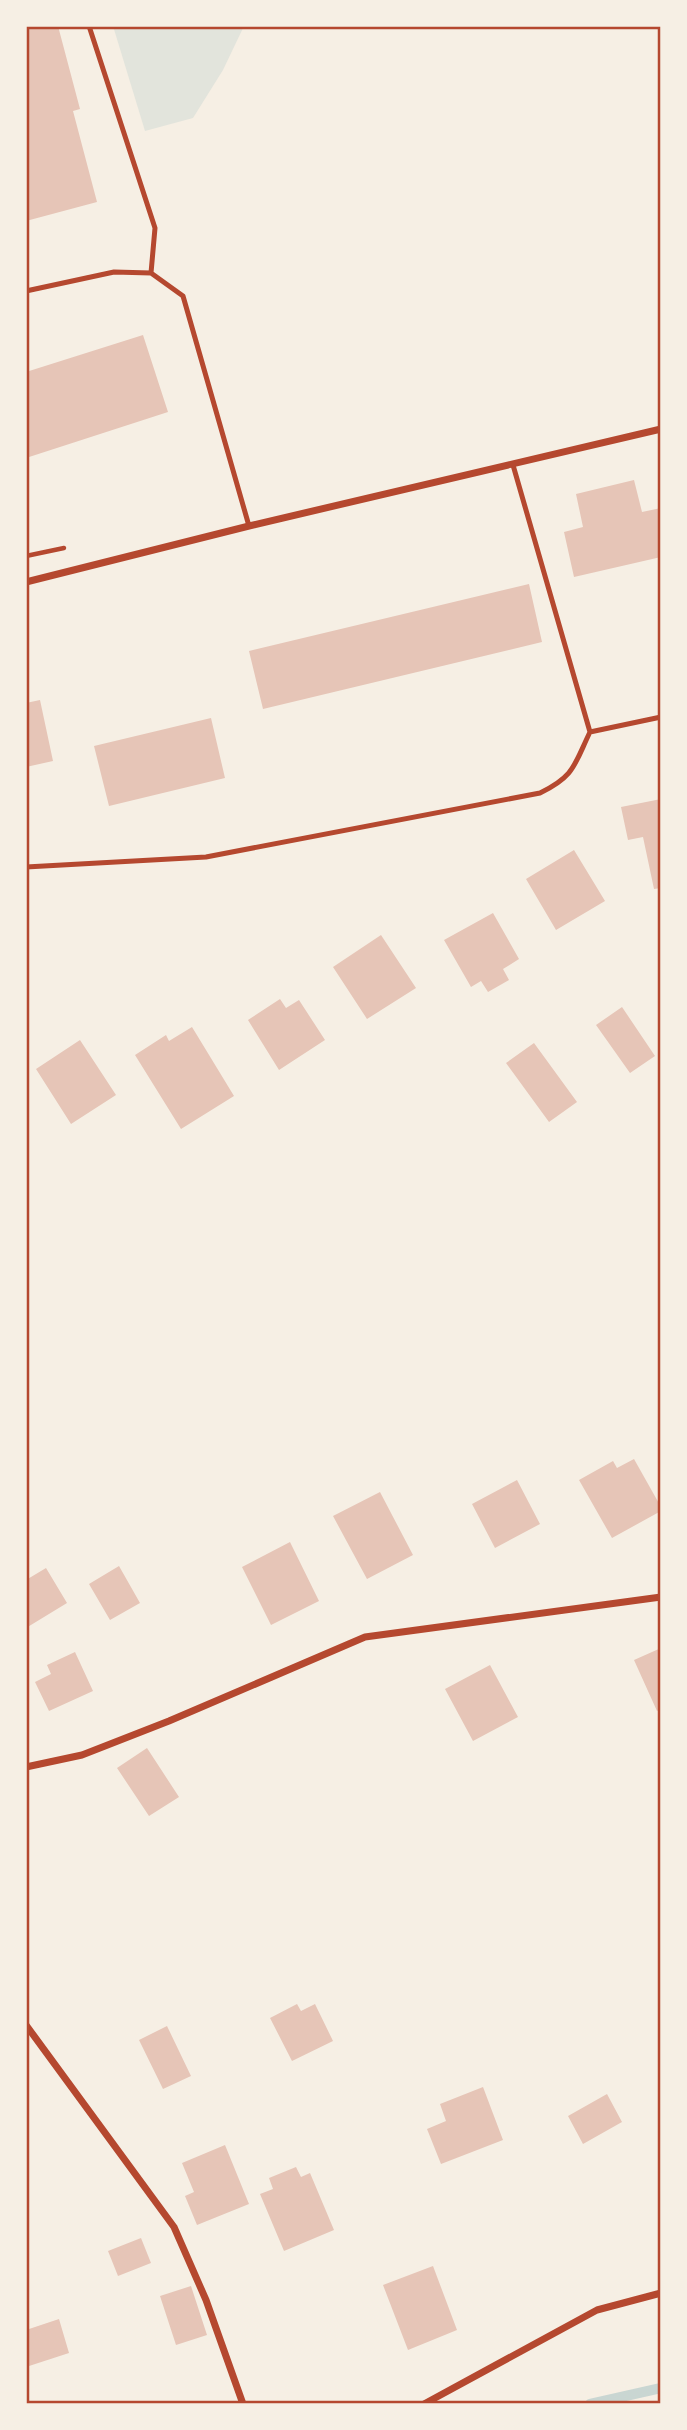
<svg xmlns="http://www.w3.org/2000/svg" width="687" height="2430" viewBox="0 0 687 2430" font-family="'Fira Sans Condensed',sans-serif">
  <rect width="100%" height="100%" fill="#f6efe4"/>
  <path fill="#e2e4dc" d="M 113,26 L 244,26 L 223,70 L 193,118 L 145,131 Z"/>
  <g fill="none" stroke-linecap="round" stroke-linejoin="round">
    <path stroke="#c9d6d2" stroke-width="10" d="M 590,2404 L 661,2388"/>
  </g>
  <path fill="#e6c5b7" d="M 26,26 L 58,26 L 80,109 L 73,111 L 97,202 L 26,221 Z
    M 143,335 L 168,412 L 26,458 L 26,372 Z
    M 634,480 L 642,512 L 661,508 L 661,557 L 574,577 L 564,532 L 583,527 L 576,494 Z
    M 529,584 L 542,642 L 263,709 L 249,651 Z
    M 40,700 L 53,761 L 26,767 L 26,703 Z
    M 211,718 L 225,778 L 109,806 L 94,746 Z
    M 661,799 L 661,888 L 654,889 L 643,837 L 628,840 L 621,807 Z
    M 574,850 L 605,901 L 556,930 L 526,879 Z
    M 493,913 L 519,959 L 503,969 L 509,980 L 488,992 L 481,981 L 471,987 L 444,940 Z
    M 381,935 L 416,988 L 367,1019 L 333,967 Z
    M 280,999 L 286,1008 L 299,1000 L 325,1040 L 279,1070 L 248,1020 Z
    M 622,1007 L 655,1056 L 630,1073 L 596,1025 Z
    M 192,1027 L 234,1096 L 181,1129 L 135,1055 L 166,1035 L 169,1041 Z
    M 80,1040 L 116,1095 L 71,1124 L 36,1069 Z
    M 534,1043 L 577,1102 L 549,1122 L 506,1063 Z
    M 634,1459 L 661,1507 L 661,1511 L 612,1538 L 579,1480 L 613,1461 L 617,1468 Z
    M 517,1480 L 540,1524 L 495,1548 L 472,1504 Z
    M 380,1492 L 413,1555 L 367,1579 L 333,1516 Z
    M 290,1542 L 319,1601 L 271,1625 L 242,1567 Z
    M 119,1566 L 140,1603 L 110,1620 L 89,1584 Z
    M 46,1568 L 67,1603 L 26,1628 L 26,1580 Z
    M 661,1648 L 661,1709 L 657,1711 L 634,1660 Z
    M 75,1652 L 93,1691 L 49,1711 L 35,1682 L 51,1674 L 47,1665 Z
    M 490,1665 L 518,1717 L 473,1741 L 445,1689 Z
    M 147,1748 L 179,1797 L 149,1816 L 117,1768 Z
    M 297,2004 L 301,2011 L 315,2004 L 333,2041 L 292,2061 L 270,2018 Z
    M 167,2026 L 191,2076 L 163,2089 L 139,2040 Z
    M 483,2087 L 503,2140 L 441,2164 L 427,2129 L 446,2121 L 440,2104 Z
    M 607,2094 L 622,2122 L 583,2144 L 568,2116 Z
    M 225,2145 L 249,2204 L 197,2225 L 185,2196 L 194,2192 L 182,2163 Z
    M 296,2167 L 301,2177 L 310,2173 L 334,2230 L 284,2251 L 260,2194 L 273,2189 L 269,2178 Z
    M 141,2238 L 151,2263 L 118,2276 L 108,2251 Z
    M 433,2266 L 457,2330 L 408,2350 L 383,2285 Z
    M 191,2286 L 207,2335 L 176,2345 L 160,2296 Z
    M 59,2319 L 69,2353 L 26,2367 L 26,2330 Z"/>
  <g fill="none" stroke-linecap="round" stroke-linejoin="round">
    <path stroke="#b5482f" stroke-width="4.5" d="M 26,556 L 64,548"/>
    <path stroke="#b5482f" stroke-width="5" d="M 89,26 L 155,228 L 151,273
      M 26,291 L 114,272 L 151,273 L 183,296 L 249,526
      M 590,732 L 661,717
      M 26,867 L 206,857 L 540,793 C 575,776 574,765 590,732 L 513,465"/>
    <path stroke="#b5482f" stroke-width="7" d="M 26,582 L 249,526 L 661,429
      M 26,1767 L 82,1755 L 169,1721 L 365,1637 L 661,1597
      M 26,2025 L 174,2227 L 206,2300 L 243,2404
      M 424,2404 L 597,2310 L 661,2293"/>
  </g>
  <rect width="687" height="2430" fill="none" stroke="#f6efe4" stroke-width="56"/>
  <rect x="28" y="28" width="631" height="2374" fill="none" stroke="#b5482f" stroke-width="2.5"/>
</svg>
